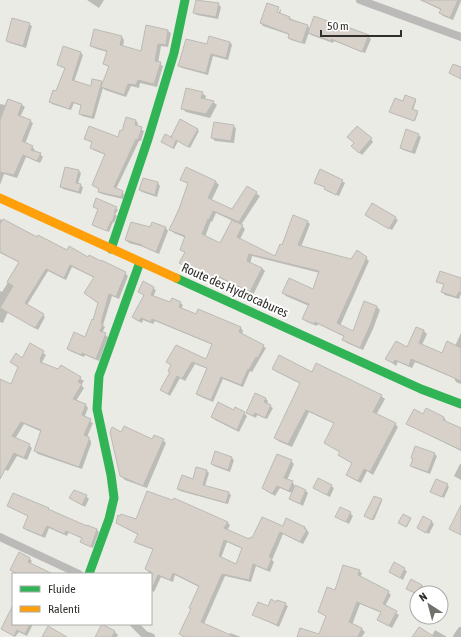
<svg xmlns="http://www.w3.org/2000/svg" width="461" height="637" viewBox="0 0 461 637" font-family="'Asap Condensed',sans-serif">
  <rect width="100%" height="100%" fill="#ebebe5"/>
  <path fill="#0003" fill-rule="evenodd" d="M 87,0 L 104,0 L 99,8 Z
    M 420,0 L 461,0 L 461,1 L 453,20 L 443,16 L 440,13 L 441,10 Z
    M 218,4 L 221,7 L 218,19 L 197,15 L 194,13 Z
    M 280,9 L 281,10 L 280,14 L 308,26 L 310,29 L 368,36 L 371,39 L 365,53 L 334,41 L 333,43 L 311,35 L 309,32 L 305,44 L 291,40 L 289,38 L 290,35 L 263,26 L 261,23 L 275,17 L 277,18 Z
    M 29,24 L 32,26 L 26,48 L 10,43 L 7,41 Z
    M 147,27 L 168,31 L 171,33 L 168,47 L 161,46 L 158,63 L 163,66 L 157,87 L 140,83 L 139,88 L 131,86 L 126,97 L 105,90 L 103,88 L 94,119 L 82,116 L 80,113 L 82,106 L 74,103 L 71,110 L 52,104 L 50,101 L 57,93 L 66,69 L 58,64 L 81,53 L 83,55 L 74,82 L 91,87 L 101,82 L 103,84 L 109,67 L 104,64 L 107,52 L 94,48 L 91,45 L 122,37 L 124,40 L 123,47 L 142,52 Z
    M 230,42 L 232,45 L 228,60 L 213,56 L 208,75 L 182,68 L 179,66 L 208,45 Z
    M 202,93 L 206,96 L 205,100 L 213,102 L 217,105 L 210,118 L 186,112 L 182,108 Z
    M 7,100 L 22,105 L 25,107 L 20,117 L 30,121 L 33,123 L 25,144 L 32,147 L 35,150 L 34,152 L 40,154 L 43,157 L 40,163 L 26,157 L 17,178 L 4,174 L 0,185 L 0,104 L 5,105 Z
    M 415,100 L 416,101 L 413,110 L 418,113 L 415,121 L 390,112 L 403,102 Z
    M 127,118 L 136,121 L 138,123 L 137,127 L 144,131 L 141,141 L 139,141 L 116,189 L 124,194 L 123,199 L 102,194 L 99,192 L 106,155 L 93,150 L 91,147 L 93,143 L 85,139 L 119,138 L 123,132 Z
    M 233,126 L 236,128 L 234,143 L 215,141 L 212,138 Z
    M 197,130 L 199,131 L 190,148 L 178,141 L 174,149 L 162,142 Z
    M 418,135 L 421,137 L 415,154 L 403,150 L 401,148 Z
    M 371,139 L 373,142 L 362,155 L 353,146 Z
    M 187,168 L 216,182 L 219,185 L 211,201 L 233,210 L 247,187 L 260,196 L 241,225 L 245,229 L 240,239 L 275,258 L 283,246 L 307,221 L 310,224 L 301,247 L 352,260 L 366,258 L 369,261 L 340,326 L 354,332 L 364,302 L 377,307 L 380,310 L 373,329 L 363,350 L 347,343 L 344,340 L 345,337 L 318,324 L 317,326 L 307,322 L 304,319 L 309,306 L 286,296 L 283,293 L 314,290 L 320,273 L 252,256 L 250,264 L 262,268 L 265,271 L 253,295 L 220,278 L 218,284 L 183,266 L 180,263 L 185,253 L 181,249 L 186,238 L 174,233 L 171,230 L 188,184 L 182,180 ZM 216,213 L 233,221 L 221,245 L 205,237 L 211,221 L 212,222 Z
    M 320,170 L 345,183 L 339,196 L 327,191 L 326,188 L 315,183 Z
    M 79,171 L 81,173 L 78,184 L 83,187 L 81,194 L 63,189 L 61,187 Z
    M 143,179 L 158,183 L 160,186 L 157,197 L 142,192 L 140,190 Z
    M 372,204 L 398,220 L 392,230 L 368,217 Z
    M 94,206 L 116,208 L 118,210 L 115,214 L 117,216 L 114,223 L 113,222 L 109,232 L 93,224 L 99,210 Z
    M 0,219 L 38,239 L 125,273 L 128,276 L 119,299 L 112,296 L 103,325 L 105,327 L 102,333 L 108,337 L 99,361 L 85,355 L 84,357 L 70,351 L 68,348 L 86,339 L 99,303 L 85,293 L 95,278 L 72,267 L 66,280 L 48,271 L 27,305 L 45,317 L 38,330 L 8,312 L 3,323 L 0,322 L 0,291 L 2,292 L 20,263 L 0,253 Z
    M 153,223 L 166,228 L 168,231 L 159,254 L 144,247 L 129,243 L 126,240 L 150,228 Z
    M 461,279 L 461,294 L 459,299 L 445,295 L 442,292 L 445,285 L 437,282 Z
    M 144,283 L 156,290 L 153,297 L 171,304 L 180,303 L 183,305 L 181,309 L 196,315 L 199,310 L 241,328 L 243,331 L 242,334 L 266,348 L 252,372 L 250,371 L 243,387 L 223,379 L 213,402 L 199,396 L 197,394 L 208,369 L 195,364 L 185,381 L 180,378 L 170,396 L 162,390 L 171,372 L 172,366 L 167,362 L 206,361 L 213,345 L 155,321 L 153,324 L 143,320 L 142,323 L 136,320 L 133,317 L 145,295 L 139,291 Z
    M 416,328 L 424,331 L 427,334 L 422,345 L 442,354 L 455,346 L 461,333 L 461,384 L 456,382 L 454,378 L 415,362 L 412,368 L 398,362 L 396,366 L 387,359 L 407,348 Z
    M 31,345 L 46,355 L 42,362 L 43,365 L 58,371 L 61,366 L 84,381 L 81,385 L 84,388 L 76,401 L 86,405 L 88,408 L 84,418 L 93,423 L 87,437 L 91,441 L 91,444 L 82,469 L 38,454 L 35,451 L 42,432 L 24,424 L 15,439 L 29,445 L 32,448 L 27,460 L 17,456 L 8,471 L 0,467 L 0,380 L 12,386 L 19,368 L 14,364 L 22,360 Z
    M 273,369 L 312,373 L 381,396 L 385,399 L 376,415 L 395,424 L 398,427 L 373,475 L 367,471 L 361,483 L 351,478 L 347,475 L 353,464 L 343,458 L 340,455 L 341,453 L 325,443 L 335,424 L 309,412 L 292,447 L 278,441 L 275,438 L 301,384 L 277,372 Z
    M 256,395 L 266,399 L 268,401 L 267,404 L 273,408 L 267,419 L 257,415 L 256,418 L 247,413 Z
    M 234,411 L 244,413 L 247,416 L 239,432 L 215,420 L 212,417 Z
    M 423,415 L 444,418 L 446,420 L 445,422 L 461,429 L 461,451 L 407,424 Z
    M 122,433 L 153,440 L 163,440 L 166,443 L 147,488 L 125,480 L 121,476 Z
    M 216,452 L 232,458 L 234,460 L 230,472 L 214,466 L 212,464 Z
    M 434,454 L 437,456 L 430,474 L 414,468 L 412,466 Z
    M 291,461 L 294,464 L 287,480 L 292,482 L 294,484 L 294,486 L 305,490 L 308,493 L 303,506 L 290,498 L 292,493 L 280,488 L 275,496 L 265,490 Z
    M 460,464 L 461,464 L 461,480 L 454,476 Z
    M 197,468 L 207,471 L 209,473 L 205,486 L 229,493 L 231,495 L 228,504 L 180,491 L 178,489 L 193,480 Z
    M 447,485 L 449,487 L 444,498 L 432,491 Z
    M 331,486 L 334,488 L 330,497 L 314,488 Z
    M 86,496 L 89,499 L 85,507 L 71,498 Z
    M 381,500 L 382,501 L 374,520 L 366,517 Z
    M 8,506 L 48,509 L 51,511 L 87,527 L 88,526 L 97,530 L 99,532 L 93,548 L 84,544 L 81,542 L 83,539 L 69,532 L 67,536 L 49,528 L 45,538 L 26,530 L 24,528 L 29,516 L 11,508 Z
    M 350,513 L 353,516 L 349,524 L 336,516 Z
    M 410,518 L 411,519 L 407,527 L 401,524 Z
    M 137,520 L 227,522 L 230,525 L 227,531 L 250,541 L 283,527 L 287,520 L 305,527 L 309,533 L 303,544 L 283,534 L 272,560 L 274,562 L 270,572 L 256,566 L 251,582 L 225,576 L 204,624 L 229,635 L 230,633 L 241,637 L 183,637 L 180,634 L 192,609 L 199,587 L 175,575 L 173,582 L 161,577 L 154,592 L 151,590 L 151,574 L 148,574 L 149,572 L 146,569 L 154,550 L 138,544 L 136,541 L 138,535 L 120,525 L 117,522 ZM 227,542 L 243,549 L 236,565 L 221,558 Z
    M 432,522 L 434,524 L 429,534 L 419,528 Z
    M 20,554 L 30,559 L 32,561 L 30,564 L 48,574 L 17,574 L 11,570 Z
    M 394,564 L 407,571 L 403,580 L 390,572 Z
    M 359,571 L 362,573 L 360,578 L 388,592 L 391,595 L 385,606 L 399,615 L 392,628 L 378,620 L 382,613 L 360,604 L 352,625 L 362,629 L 365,632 L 362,637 L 298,637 L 320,635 L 327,617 L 319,612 L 335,591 Z
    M 422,585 L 424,588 L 422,593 L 417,593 L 417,595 L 407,588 Z
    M 278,601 L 288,606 L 279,627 L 254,615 L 277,603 Z
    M 13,610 L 13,624 L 33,624 L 27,636 L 19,632 L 15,637 L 2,629 Z
    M 102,626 L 115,632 L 118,635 L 117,637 L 96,637 Z
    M 435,630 L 447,637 L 414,637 L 432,636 Z"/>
  <path fill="#d7d1ca" stroke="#bcbab6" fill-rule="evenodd" d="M 196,0 L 219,3 L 216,17 L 193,13 Z
    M 421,0 L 458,0 L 450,18 L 439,13 L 441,9 Z
    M 267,3 L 279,7 L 277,12 L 290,17 L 289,19 L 308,25 L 302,43 L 288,38 L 289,34 L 260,23 Z
    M 314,16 L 341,26 L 342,25 L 369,35 L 362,52 L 331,39 L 331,41 L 308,33 Z
    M 12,18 L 30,23 L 23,46 L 6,41 Z
    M 146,25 L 168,30 L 166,45 L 158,44 L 155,61 L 161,62 L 154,84 L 138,80 L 136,85 L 128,84 L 124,95 L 101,87 L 109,66 L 103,64 L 107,51 L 90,46 L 94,29 L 122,36 L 120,45 L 141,51 Z
    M 209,36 L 230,42 L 226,58 L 211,54 L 206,73 L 178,66 L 186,39 L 207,44 Z
    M 63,46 L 81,52 L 72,80 L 91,86 L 92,79 L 102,81 L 92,117 L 79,114 L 81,105 L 72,102 L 69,109 L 49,102 L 53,90 L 56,91 L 65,68 L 57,65 Z
    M 453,64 L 461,67 L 461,79 L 449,73 Z
    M 186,88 L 203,92 L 201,98 L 214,101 L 206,114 L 181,109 Z
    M 405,95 L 416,99 L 412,109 L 418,111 L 414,121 L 389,112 L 395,98 L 403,101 Z
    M 8,99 L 22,104 L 18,115 L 31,120 L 22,141 L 33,146 L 31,150 L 41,153 L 37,161 L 23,155 L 14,175 L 0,172 L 0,120 Z
    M 126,117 L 136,120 L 135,125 L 142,127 L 138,140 L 136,139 L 114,187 L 123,191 L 121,197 L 98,192 L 99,189 L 92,185 L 105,154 L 90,148 L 92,142 L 84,139 L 89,126 L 118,137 L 120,130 L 122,131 Z
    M 180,119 L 198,129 L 188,147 L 176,140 L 173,148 L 161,142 L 165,134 L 173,138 L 171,137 Z
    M 214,122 L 234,125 L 231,141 L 211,138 Z
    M 357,126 L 372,138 L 359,153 L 351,146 L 354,143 L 347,137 Z
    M 406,129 L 419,134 L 412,152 L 400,148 Z
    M 65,167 L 79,170 L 76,183 L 81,184 L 79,192 L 60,187 Z
    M 186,167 L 216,181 L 208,198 L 232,209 L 247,186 L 257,192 L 239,222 L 213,211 L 209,220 L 208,219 L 202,234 L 220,243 L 232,220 L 243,225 L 237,237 L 275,256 L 280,244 L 282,245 L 293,215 L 308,221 L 298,245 L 351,259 L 357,250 L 367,257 L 337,323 L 353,331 L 364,301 L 377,306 L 370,326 L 360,348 L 342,340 L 344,336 L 315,322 L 314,324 L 302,319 L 309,304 L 282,293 L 289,278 L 313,289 L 319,271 L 249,254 L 247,261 L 262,268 L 250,292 L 217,276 L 215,281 L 179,263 L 185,252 L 180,250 L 185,236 L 169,230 L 179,209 L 188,183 L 180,180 Z
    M 320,169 L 343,180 L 336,195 L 324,189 L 325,187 L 314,183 Z
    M 143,178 L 158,182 L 155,195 L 139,190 Z
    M 96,198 L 117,207 L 114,212 L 115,213 L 112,222 L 111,221 L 107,231 L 92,225 L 98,209 L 93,207 Z
    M 372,203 L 396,217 L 389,229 L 365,215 Z
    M 3,219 L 37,237 L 38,235 L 67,250 L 69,246 L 88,257 L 89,255 L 101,261 L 101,260 L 126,272 L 116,297 L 109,294 L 101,323 L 103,324 L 100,331 L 106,333 L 96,359 L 82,353 L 81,355 L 67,349 L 74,332 L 85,337 L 92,319 L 93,320 L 98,303 L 84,293 L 94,277 L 70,265 L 64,278 L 46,269 L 25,303 L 44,314 L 35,328 L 0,308 L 13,286 L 7,282 L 19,262 L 0,252 L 0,224 Z
    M 131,222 L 150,227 L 152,222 L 166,227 L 156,252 L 142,246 L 142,245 L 125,240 Z
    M 440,271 L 461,278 L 461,293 L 459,292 L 456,297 L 441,292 L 444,284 L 436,282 Z
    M 143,281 L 154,287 L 151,295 L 170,302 L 172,298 L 181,302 L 179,307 L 196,314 L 198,309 L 241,327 L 239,332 L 264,345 L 258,358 L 256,357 L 249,370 L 248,369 L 241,385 L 221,377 L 211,400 L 196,394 L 207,368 L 192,362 L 182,379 L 177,376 L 168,394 L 160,390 L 170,372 L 168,371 L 171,365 L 166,362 L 176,345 L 206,359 L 212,344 L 152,319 L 151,322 L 141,318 L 139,321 L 132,317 L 144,295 L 138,292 Z
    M 416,327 L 424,330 L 419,343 L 442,353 L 447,341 L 461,348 L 461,381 L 411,359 L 409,366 L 395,360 L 393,363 L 385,359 L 396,341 L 407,347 Z
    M 30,343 L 44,351 L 40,359 L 41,360 L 40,362 L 58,369 L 61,365 L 81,377 L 78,382 L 82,384 L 73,399 L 86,404 L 82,415 L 91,419 L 84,435 L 89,437 L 89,440 L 79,467 L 34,451 L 41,430 L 21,422 L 12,436 L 30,444 L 24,458 L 14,453 L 0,479 L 0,379 L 11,384 L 18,367 L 10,362 L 16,353 L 22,358 Z
    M 279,355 L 312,372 L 316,363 L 382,395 L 373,412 L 396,423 L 370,472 L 364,469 L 358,481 L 346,475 L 352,463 L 338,455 L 340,452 L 324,443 L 334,423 L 306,410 L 288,444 L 274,438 L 300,383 L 272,369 Z
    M 255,393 L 266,398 L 264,402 L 271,405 L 265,418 L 255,413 L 253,416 L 246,413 Z
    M 218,402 L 234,410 L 235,407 L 245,412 L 237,430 L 211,417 Z
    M 426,408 L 444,417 L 443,420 L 461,428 L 461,450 L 406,424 L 414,409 L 423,414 Z
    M 124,426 L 152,439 L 154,435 L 164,439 L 143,486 L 120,476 L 110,432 L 112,427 L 121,432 Z
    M 415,446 L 435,453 L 428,472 L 410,466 L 413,459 L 411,458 Z
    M 215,451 L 232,457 L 228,470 L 211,464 Z
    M 277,454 L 292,460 L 284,478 L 293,481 L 289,491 L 277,486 L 272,494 L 262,488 Z
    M 196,467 L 207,470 L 203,485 L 229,492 L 226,503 L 177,489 L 182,475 L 193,479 Z
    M 318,478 L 332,485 L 327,495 L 313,488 Z
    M 436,479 L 448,484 L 442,497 L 430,492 Z
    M 295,485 L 306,490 L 300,504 L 289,499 Z
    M 74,490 L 87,495 L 82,505 L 69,498 Z
    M 147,491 L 172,500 L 174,498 L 228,522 L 224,528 L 249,539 L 250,537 L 252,538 L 262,517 L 283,526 L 286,518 L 305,527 L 304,528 L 307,530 L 300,542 L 280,532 L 269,557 L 272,558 L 267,570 L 253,564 L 249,580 L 222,574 L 201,622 L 235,637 L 185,637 L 179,634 L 191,609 L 189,608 L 199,586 L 173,573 L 170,580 L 158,575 L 151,591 L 151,572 L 145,569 L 153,549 L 134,542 L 138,534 L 116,523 L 118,515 L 120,516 L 121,514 L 136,519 ZM 224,540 L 242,548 L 236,564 L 219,556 Z
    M 13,493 L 49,508 L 48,509 L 87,526 L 87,525 L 97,529 L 91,547 L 80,542 L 82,538 L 66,531 L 64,534 L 47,526 L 42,536 L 23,528 L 28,516 L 7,506 Z
    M 374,496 L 382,499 L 372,520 L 364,516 Z
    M 461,505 L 461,535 L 449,529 Z
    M 340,507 L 351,512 L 346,522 L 335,517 Z
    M 403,514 L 411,518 L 406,527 L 398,523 Z
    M 423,516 L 432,521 L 426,533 L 417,528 Z
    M 19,552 L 30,558 L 28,562 L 53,574 L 18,574 L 10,570 Z
    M 394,562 L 405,568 L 400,578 L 389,572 Z
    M 343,565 L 360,570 L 358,575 L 389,591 L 383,604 L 397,611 L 389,626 L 377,620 L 381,612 L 357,602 L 349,622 L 362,628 L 358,637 L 297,637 L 300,628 L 319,634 L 326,616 L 318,612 L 327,587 L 335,590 Z
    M 411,579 L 422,585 L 417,594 L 406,589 Z
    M 271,599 L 276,602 L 277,600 L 286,603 L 277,625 L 252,615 L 258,602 L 268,606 Z
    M 13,605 L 13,624 L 30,624 L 25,634 L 17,630 L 14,636 L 1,629 Z
    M 102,624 L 115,631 L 112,637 L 95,637 Z
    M 48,626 L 67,637 L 42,637 Z
    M 419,627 L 435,637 L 412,637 Z"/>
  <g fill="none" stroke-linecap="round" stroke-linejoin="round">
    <path stroke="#bbbab9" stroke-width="8" d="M 360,0 L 461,37
      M 0,537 L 79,574
      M 134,624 L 145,635 L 151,637
      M 457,637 L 461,631"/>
    <path stroke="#30b455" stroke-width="9" d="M 111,249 L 148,139 L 174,53 L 185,0
      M 176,278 L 421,389 L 461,404
      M 89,574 L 109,519 L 114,498 L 111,475 L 97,409 L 99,376 L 140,262"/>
    <path stroke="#ff9f0a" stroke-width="9" d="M 0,198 L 176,278"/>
  </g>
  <g text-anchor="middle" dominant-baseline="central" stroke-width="4" stroke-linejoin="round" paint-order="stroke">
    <g font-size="13" fill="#302f2b" stroke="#fff">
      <text transform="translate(235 290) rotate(24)">Route des Hydrocabures</text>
    </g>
  </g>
  <rect x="12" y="573" width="140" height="52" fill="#ffffff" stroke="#acacaa"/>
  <rect x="20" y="586" width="20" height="6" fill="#30b455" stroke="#acacaa"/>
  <text x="48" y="593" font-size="12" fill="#302f2b">Fluide</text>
  <rect x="20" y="606" width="20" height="6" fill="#ff9f0a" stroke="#acacaa"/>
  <text x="48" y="613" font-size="12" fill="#302f2b">Ralenti</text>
  <g transform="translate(429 605) rotate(324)"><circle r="19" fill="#ffffff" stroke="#acacaa"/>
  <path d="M0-3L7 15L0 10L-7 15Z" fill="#71716c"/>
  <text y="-6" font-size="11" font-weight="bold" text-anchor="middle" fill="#302f2b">N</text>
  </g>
  <path d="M321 30v6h80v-6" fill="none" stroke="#302f2b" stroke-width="2"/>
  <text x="327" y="30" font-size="12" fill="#302f2b" stroke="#ffffff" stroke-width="3" paint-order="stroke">50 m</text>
</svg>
